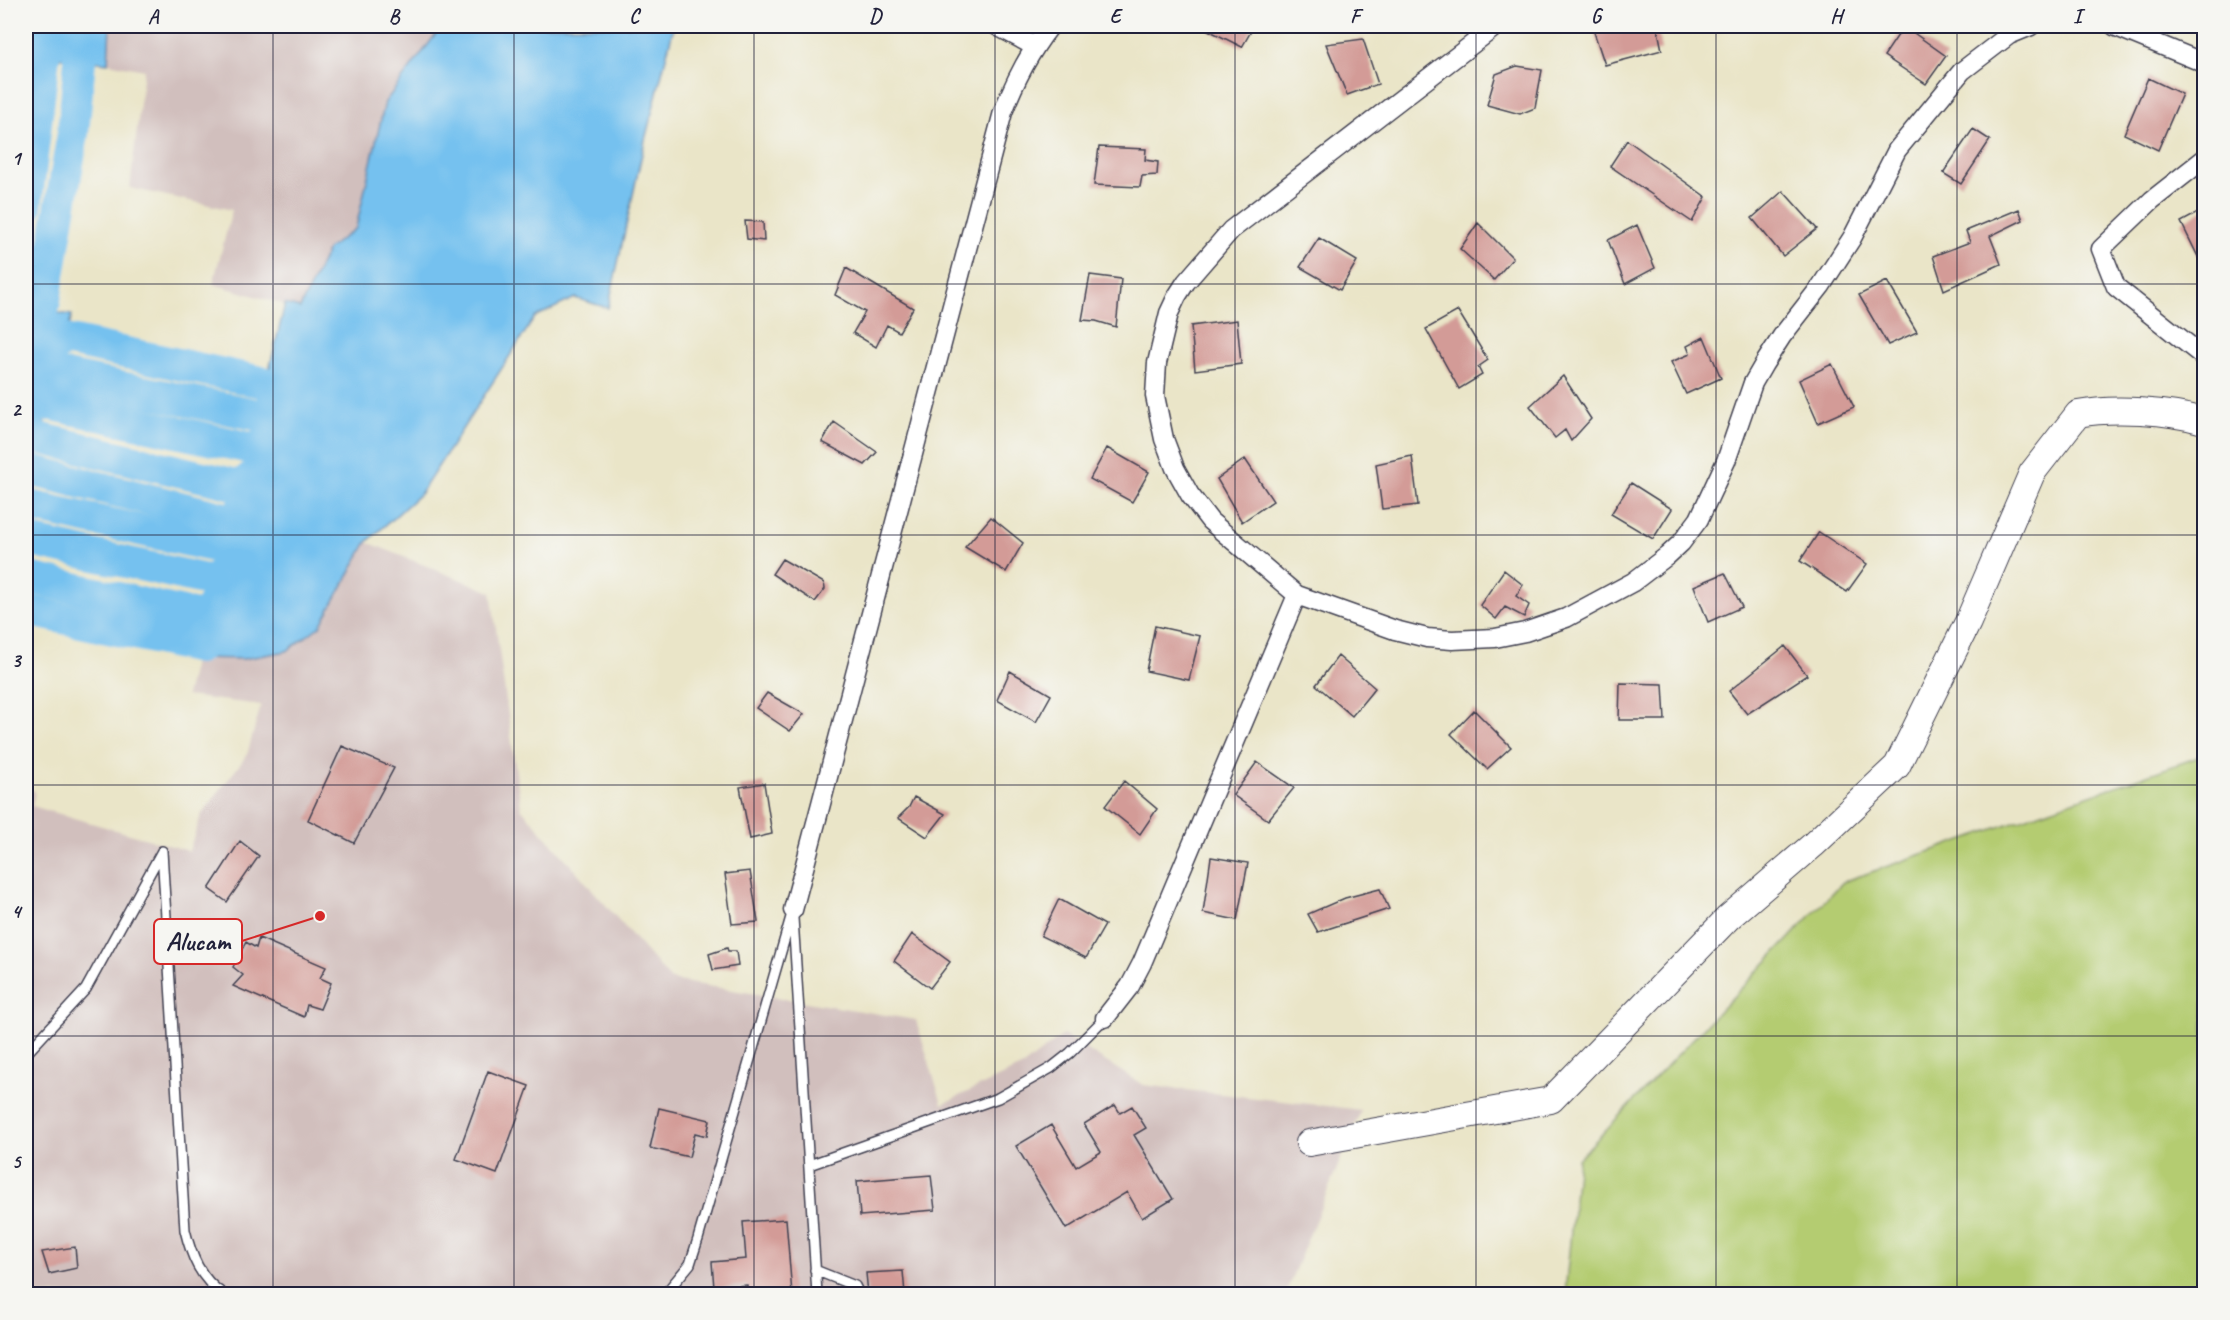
<svg xmlns="http://www.w3.org/2000/svg" width="2230" height="1320" viewBox="0 0 2230 1320" font-family="Caveat,sans-serif">
  <rect width="100%" height="100%" fill="#f6f6f2"/>
  <filter id="ink" filterUnits="userSpaceOnUse"><feTurbulence type="fractalNoise" baseFrequency=".0167" numOctaves="2"/><feDisplacementMap in="SourceGraphic" scale="12" xChannelSelector="R" yChannelSelector="G"/><feConvolveMatrix kernelMatrix="1 2 1 2 8 2 1 2 1" color-interpolation-filters="sRGB"/></filter>
  <filter id="wash" filterUnits="userSpaceOnUse"><feTurbulence type="fractalNoise" baseFrequency=".008" numOctaves="4" result="noise"/><feDisplacementMap in="SourceGraphic" scale="24" xChannelSelector="R" yChannelSelector="G"/><feGaussianBlur stdDeviation="1.35" result="paint"/><feColorMatrix in="noise" values="0 0 0 0 0 0 0 0 0 0 0 0 0 0 0 0 0 1.4 0 .05"/><feComposite in="paint" operator="in"/></filter>
  <g filter="url(#wash)">
    <rect width="100%" height="100%" fill="#eae5c8"/>
    <path fill="#d1bfbd" d="M 110,26 L 442,26 L 385,102 L 356,228 L 328,249 L 300,309 L 213,284 L 232,210 L 130,188 L 144,70 L 108,63 Z
      M 367,542 L 491,592 L 521,808 L 671,980 L 916,1020 L 942,1104 L 1023,1066 L 1063,1035 L 1143,1085 L 1361,1110 L 1285,1294 L 26,1294 L 26,789 L 35,791 L 32,806 L 189,851 L 201,815 L 247,755 L 261,705 L 186,696 L 195,658 L 243,659 L 320,626 Z"/>
    <path fill="#b4cc71" stroke="#6b7756" stroke-width="1.5" d="M 2204,755 L 2204,1294 L 1565,1294 L 1578,1159 L 1843,882 Z"/>
    <path fill="#75c1ef" stroke="#4c7295" stroke-width="1.5" d="M 26,26 L 110,26 L 108,63 L 26,54 Z
      M 442,26 L 674,26 L 645,140 L 608,308 L 575,298 L 535,317 L 421,493 L 367,542 L 320,626 L 287,651 L 243,659 L 195,658 L 241,486 L 285,304 L 300,308 L 328,249 L 356,228 L 385,102 Z
      M 26,308 L 72,315 L 26,492 Z"/>
    <g fill="none" stroke-linecap="round" stroke-linejoin="round">
      <path stroke="#75c1ef" stroke-width="32" d="M 26,207 L 44,56 L 40,26
        M 26,326 L 43,311 L 73,133 L 80,60 L 68,26
        M 26,364 L 65,340 L 266,383 L 291,418
        M 26,387 L 56,374 L 258,415 L 298,432
        M 26,410 L 49,404 L 250,448 L 290,437
        M 26,439 L 39,438 L 241,486 L 268,463
        M 26,469 L 233,520 L 251,497
        M 26,505 L 225,549 L 248,514
        M 26,540 L 216,582 L 231,556
        M 26,577 L 206,618 L 217,596
        M 26,610 L 198,648 L 217,609"/>
    </g>
    <g id="blocks">
      <path fill="#d39b97" d="M 1200,26 L 1254,26 L 1242,47 Z
        M 1592,26 L 1657,26 L 1662,50 L 1605,65 Z
        M 1904,26 L 1946,56 L 1926,84 L 1884,56 Z
        M 1363,39 L 1378,84 L 1347,95 L 1326,44 Z
        M 1517,66 L 1542,70 L 1535,108 L 1520,114 L 1487,105 L 1496,74 Z
        M 2148,78 L 2182,94 L 2158,150 L 2124,134 Z
        M 1973,129 L 1990,140 L 1961,184 L 1943,173 Z
        M 1627,140 L 1706,197 L 1692,222 L 1610,166 Z
        M 1099,147 L 1146,149 L 1145,160 L 1158,162 L 1157,175 L 1142,176 L 1140,187 L 1094,185 Z
        M 1783,191 L 1817,229 L 1783,256 L 1752,218 Z
        M 2019,209 L 2023,220 L 1990,236 L 2001,264 L 1944,290 L 1933,256 L 1970,242 L 1966,231 Z
        M 2205,209 L 2205,271 L 2181,222 Z
        M 745,221 L 763,222 L 764,241 L 747,239 Z
        M 1478,223 L 1513,258 L 1494,280 L 1460,249 Z
        M 1637,225 L 1655,268 L 1625,284 L 1608,240 Z
        M 1319,238 L 1357,261 L 1340,290 L 1300,267 Z
        M 846,268 L 913,308 L 899,332 L 887,325 L 876,347 L 853,333 L 865,312 L 835,295 Z
        M 1090,275 L 1121,279 L 1116,327 L 1096,321 L 1082,320 Z
        M 1887,281 L 1917,332 L 1888,345 L 1859,295 Z
        M 1458,311 L 1488,360 L 1478,367 L 1482,375 L 1459,389 L 1426,329 Z
        M 1237,320 L 1241,364 L 1195,370 L 1191,326 Z
        M 1704,337 L 1721,378 L 1686,394 L 1671,362 L 1690,354 L 1687,346 Z
        M 1832,364 L 1854,407 L 1818,423 L 1799,380 Z
        M 1563,376 L 1591,419 L 1571,441 L 1565,430 L 1555,438 L 1530,406 Z
        M 834,422 L 877,452 L 865,465 L 822,442 Z
        M 1107,448 L 1149,472 L 1132,502 L 1090,479 Z
        M 1412,456 L 1418,505 L 1382,509 L 1376,464 Z
        M 1245,459 L 1273,501 L 1242,522 L 1217,479 Z
        M 1631,483 L 1672,509 L 1653,539 L 1611,514 Z
        M 991,517 L 1023,543 L 1006,572 L 965,547 Z
        M 1819,532 L 1867,564 L 1847,592 L 1800,561 Z
        M 782,559 L 824,583 L 825,589 L 815,602 L 772,574 Z
        M 1504,570 L 1523,585 L 1516,596 L 1529,605 L 1524,617 L 1505,607 L 1496,619 L 1480,605 Z
        M 1725,573 L 1742,607 L 1708,622 L 1694,586 Z
        M 1155,626 L 1200,636 L 1189,680 L 1146,671 Z
        M 1785,646 L 1807,675 L 1747,714 L 1729,691 Z
        M 1338,656 L 1375,688 L 1352,716 L 1316,685 Z
        M 1010,671 L 1051,695 L 1036,722 L 997,700 Z
        M 1620,683 L 1663,684 L 1665,720 L 1619,720 Z
        M 767,693 L 804,714 L 790,731 L 756,708 Z
        M 1474,710 L 1511,747 L 1487,769 L 1451,734 Z
        M 342,746 L 394,768 L 354,843 L 308,820 Z
        M 1257,762 L 1294,788 L 1268,820 L 1233,795 Z
        M 1124,781 L 1157,809 L 1140,834 L 1105,806 Z
        M 764,783 L 772,834 L 750,839 L 740,787 Z
        M 914,797 L 945,814 L 927,837 L 898,818 L 909,807 Z
        M 240,841 L 259,856 L 227,902 L 209,889 Z
        M 1211,857 L 1248,863 L 1237,920 L 1203,913 Z
        M 750,871 L 758,922 L 732,924 L 725,874 Z
        M 1380,889 L 1389,909 L 1318,932 L 1308,914 L 1345,898 Z
        M 1059,899 L 1105,925 L 1086,958 L 1041,936 Z
        M 912,934 L 950,962 L 930,988 L 894,961 Z
        M 259,938 L 326,967 L 320,978 L 331,983 L 320,1009 L 307,1005 L 304,1017 L 233,986 L 243,975 L 233,967 L 246,942 L 256,948 Z
        M 727,948 L 728,951 L 736,951 L 738,966 L 713,970 L 709,954 Z
        M 488,1071 L 529,1086 L 497,1174 L 456,1159 Z
        M 1115,1105 L 1120,1113 L 1132,1106 L 1146,1128 L 1134,1135 L 1173,1199 L 1142,1218 L 1127,1192 L 1066,1229 L 1016,1146 L 1051,1125 L 1076,1167 L 1101,1152 L 1084,1124 Z
        M 659,1108 L 710,1120 L 707,1136 L 695,1133 L 689,1157 L 650,1148 Z
        M 931,1175 L 935,1210 L 860,1216 L 857,1181 Z
        M 786,1219 L 792,1294 L 748,1294 L 747,1285 L 714,1288 L 712,1262 L 746,1259 L 743,1222 Z
        M 75,1247 L 77,1268 L 49,1274 L 42,1252 Z
        M 903,1271 L 905,1294 L 868,1294 L 866,1273 Z"/>
    </g>
  </g>
  <g filter="url(#ink)">
    <use href="#blocks" fill-opacity="0" stroke="#403f50" stroke-width="1.5"/>
    <g fill="none" stroke-linecap="round" stroke-linejoin="round">
      <defs>
        <path id="lane" d="M 162,851 L 185,1230 C 191,1255 200,1279 223,1294
          M 793,918 L 817,1294
          M 26,1054 L 86,989 L 162,851
          M 809,1165 L 998,1098 L 1051,1068 L 1070,1053 L 1105,1018
          M 815,1270 L 855,1286 L 859,1294
          M 665,1294 L 690,1264 L 698,1239 L 793,910"/>
        <path id="street" d="M 997,26 L 1034,46
          M 1496,26 L 1231,230 L 1186,282 L 1177,296 L 1169,313 L 1157,363 L 1155,396 L 1164,439 L 1175,468 L 1190,495 L 1210,521 L 1297,595 L 1395,630 L 1427,638 L 1452,640 L 1495,638 L 1525,632 L 1566,618 L 1633,582 L 1667,556 L 1681,543 L 1699,519 L 1726,461 L 1753,383 L 1764,364 L 1782,336 L 1821,286 L 1852,238 L 1897,150 L 1962,71 L 2009,35 L 2031,26
          M 2114,26 L 2204,63
          M 2204,159 L 2152,200 L 2101,249 L 2116,287 L 2204,357
          M 793,910 L 1003,112 C 1015,80 1029,53 1050,26
          M 1105,1018 L 1130,986 L 1142,963 L 1297,595"/>
        <path id="secondary" d="M 1309,1143 L 1551,1100 L 1728,918 L 1813,845 L 1897,766 L 1968,622 L 2032,473 L 2078,414 C 2114,407 2169,411 2204,421"/>
      </defs>
      <use href="#lane" stroke="#403f50" stroke-width="12"/>
      <use href="#street" stroke="#403f50" stroke-width="21"/>
      <use href="#secondary" stroke="#403f50" stroke-width="28"/>
      <use href="#lane" stroke="#fff" stroke-width="9"/>
      <use href="#street" stroke="#fff" stroke-width="18"/>
      <use href="#secondary" stroke="#fff" stroke-width="26"/>
    </g>
  </g>
  <path fill="none" stroke="#22223b" stroke-width="1.5" stroke-opacity="0.55" d="M 273,26 L 273,1294M 514,26 L 514,1294M 754,26 L 754,1294M 995,26 L 995,1294M 1235,26 L 1235,1294M 1476,26 L 1476,1294M 1716,26 L 1716,1294M 1957,26 L 1957,1294M 26,284 L 2204,284M 26,535 L 2204,535M 26,785 L 2204,785M 26,1036 L 2204,1036"/>
  <path fill="none" stroke="#d62828" stroke-width="2" d="M320 916L242 941"/>
  <circle fill="#d62828" stroke="#f6f6f2" stroke-width="2" cx="320" cy="916" r="6"/>
  <rect fill="#f6f6f2" stroke="#d62828" stroke-width="2" x="154" y="919" width="88" height="45" rx="6"/>
  <g font-size="27" text-anchor="middle" font-weight="bold" fill="#22223b">
    <text x="198" y="950">Alucam</text>
  </g>
  <rect width="2230" height="1320" fill="none" stroke="#f6f6f2" stroke-width="66"/>
  <rect x="33" y="33" width="2164" height="1254" fill="none" stroke="#22223b" stroke-width="2"/>
  <g font-size="20" text-anchor="middle" font-weight="bold" fill="#22223b">
    <text x="153" y="23">A</text>
    <text x="394" y="23">B</text>
    <text x="634" y="23">C</text>
    <text x="875" y="23">D</text>
    <text x="1115" y="23">E</text>
    <text x="1355" y="23">F</text>
    <text x="1596" y="23">G</text>
    <text x="1836" y="23">H</text>
    <text x="2077" y="23">I</text>
    <text x="16" y="165">1</text>
    <text x="16" y="416">2</text>
    <text x="16" y="667">3</text>
    <text x="16" y="918">4</text>
    <text x="16" y="1168">5</text>
  </g>
</svg>
